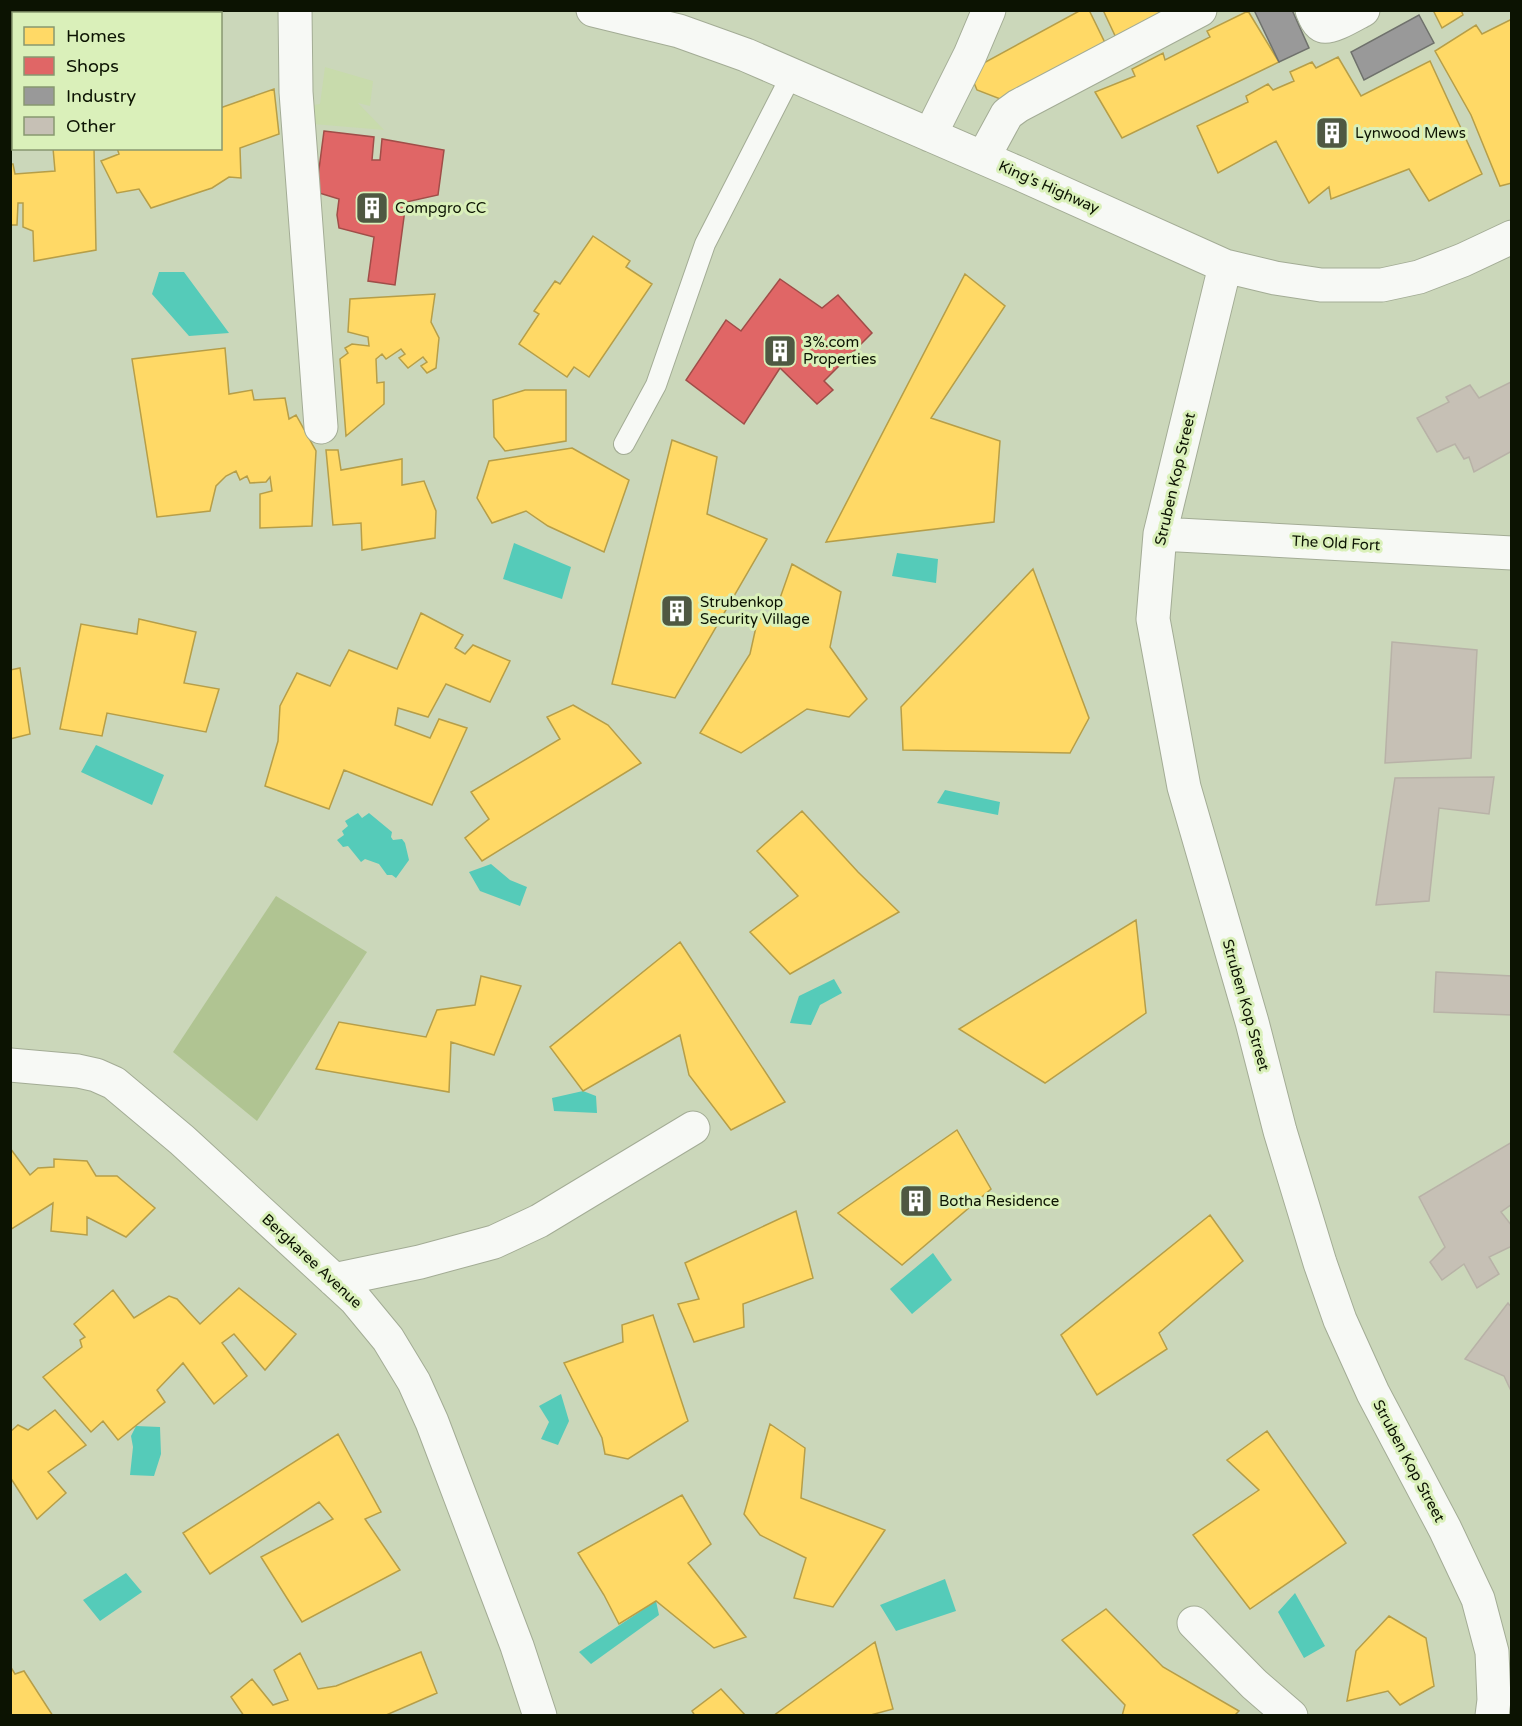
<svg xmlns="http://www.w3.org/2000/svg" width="1522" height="1726" viewBox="0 0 1522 1726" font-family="'Varela Round',sans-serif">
  <rect width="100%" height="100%" fill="#cbd7ba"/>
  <path fill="#c8dbac" d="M 325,67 L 373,81 L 370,106 L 358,103 L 384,130 L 313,124 L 307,106 L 320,104 Z"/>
  <path fill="#b0c492" d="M 276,896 L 367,952 L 257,1121 L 173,1052 Z"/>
  <path fill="#55cbb9" d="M 159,272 L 184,272 L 229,333 L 189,336 L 152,294 Z
    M 514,543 L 571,567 L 562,599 L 503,579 Z
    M 897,553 L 938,559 L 936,583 L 892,576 Z
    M 96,745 L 164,775 L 152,805 L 81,772 Z
    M 945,790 L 1000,802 L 998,815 L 937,803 Z
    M 358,813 L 362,818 L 369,813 L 392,832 L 391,837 L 393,840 L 402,839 L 405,843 L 409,860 L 396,878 L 392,875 L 387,875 L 379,864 L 365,859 L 361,862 L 348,846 L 343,847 L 337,840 L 344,835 L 342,831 L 348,826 L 345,821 Z
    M 491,864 L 510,880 L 527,887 L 520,906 L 480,891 L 469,872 Z
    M 834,979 L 842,993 L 820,1005 L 811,1025 L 790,1023 L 799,996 Z
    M 583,1091 L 596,1096 L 597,1113 L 554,1111 L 552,1098 Z
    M 933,1253 L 952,1280 L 912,1314 L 890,1289 Z
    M 561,1394 L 569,1421 L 558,1445 L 541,1439 L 549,1422 L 539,1406 Z
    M 136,1426 L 160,1427 L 161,1454 L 154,1476 L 130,1475 L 133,1447 L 131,1436 Z
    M 126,1573 L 142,1592 L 100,1621 L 83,1600 Z
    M 945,1579 L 956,1611 L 896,1631 L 880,1605 Z
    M 1295,1593 L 1325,1646 L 1304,1658 L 1278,1612 Z
    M 656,1601 L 659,1615 L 591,1664 L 579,1652 Z"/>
  <path fill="#ffd966" stroke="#b69e48" stroke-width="1.5" d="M 1081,10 L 1089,10 L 1109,51 L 1008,102 L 977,90 L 969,71 Z
    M 1103,10 L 1160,10 L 1164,19 L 1118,42 Z
    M 1433,10 L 1461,10 L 1463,15 L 1442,28 Z
    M 1248,11 L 1279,62 L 1122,138 L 1095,92 L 1135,76 L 1132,69 L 1163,53 L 1165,60 L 1210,37 L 1207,31 Z
    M 1512,19 L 1512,183 L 1500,186 L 1471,115 L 1435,51 L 1476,25 L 1482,34 Z
    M 1338,57 L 1361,96 L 1430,61 L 1482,174 L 1429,201 L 1409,169 L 1331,199 L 1329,187 L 1309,203 L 1276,141 L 1218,173 L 1197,126 L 1248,102 L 1246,96 L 1268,84 L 1273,90 L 1294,81 L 1290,72 L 1312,62 L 1316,68 Z
    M 274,89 L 279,134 L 240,148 L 241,178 L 229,177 L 212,188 L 151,208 L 139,189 L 117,193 L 101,161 L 119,154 L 117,148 L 220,148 L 220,108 Z
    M 53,148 L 94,148 L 96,250 L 34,261 L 33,231 L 23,227 L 23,203 L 18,203 L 17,225 L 10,225 L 10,164 L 13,164 L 15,174 L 55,171 Z
    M 593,236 L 630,261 L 626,267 L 652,284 L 589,377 L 574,367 L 567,377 L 519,344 L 539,314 L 534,311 L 555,281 L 560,284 Z
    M 965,274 L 1005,306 L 931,418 L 1000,441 L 994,522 L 826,542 Z
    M 435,294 L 431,322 L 439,338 L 436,368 L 427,373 L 421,366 L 427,362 L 423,357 L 408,368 L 399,358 L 405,354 L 401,349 L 386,359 L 382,354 L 376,359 L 377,383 L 384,382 L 384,404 L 346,436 L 340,359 L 348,353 L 345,348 L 352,344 L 369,346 L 368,337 L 348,332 L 350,299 Z
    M 225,348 L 229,394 L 252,390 L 254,400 L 285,398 L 289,419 L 296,415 L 316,451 L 312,526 L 260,528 L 260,494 L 272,491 L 270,477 L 266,482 L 250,483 L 247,476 L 240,480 L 236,471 L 226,476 L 216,486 L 210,511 L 157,517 L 132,359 Z
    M 525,390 L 566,390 L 566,441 L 505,451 L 494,437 L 493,400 Z
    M 672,440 L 717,457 L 707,514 L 767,539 L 675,698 L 612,684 Z
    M 572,448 L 629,480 L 604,552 L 548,526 L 526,511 L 492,523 L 477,498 L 489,461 Z
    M 326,450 L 338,450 L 341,470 L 402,459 L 402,485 L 424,481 L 436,511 L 435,538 L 362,550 L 361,523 L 333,525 Z
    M 792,564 L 841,592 L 830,647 L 867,699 L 849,717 L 807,709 L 741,753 L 700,733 L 750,654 L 758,618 L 772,621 Z
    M 1033,569 L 1089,718 L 1070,753 L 903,750 L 901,707 Z
    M 421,613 L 463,635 L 455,648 L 465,654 L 473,645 L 510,661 L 490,702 L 446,684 L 428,717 L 398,708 L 395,725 L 430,738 L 439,719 L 467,728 L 432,805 L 344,770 L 329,809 L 265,786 L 278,741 L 280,706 L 297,673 L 330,686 L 349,650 L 397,669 Z
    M 139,619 L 196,632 L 184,683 L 219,689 L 206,732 L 107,713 L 102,736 L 60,729 L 81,624 L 137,634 Z
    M 20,668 L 30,734 L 10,739 L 10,670 Z
    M 573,705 L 608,725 L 641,763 L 482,861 L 465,838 L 489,819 L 471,792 L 560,739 L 547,717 Z
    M 802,811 L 858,872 L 899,912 L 790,974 L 750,932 L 798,896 L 757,851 Z
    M 1136,920 L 1146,1013 L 1045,1083 L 959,1029 Z
    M 680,942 L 785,1102 L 731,1130 L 689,1075 L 680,1035 L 583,1091 L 550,1047 Z
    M 481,976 L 521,986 L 494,1055 L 451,1042 L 449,1092 L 316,1069 L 339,1022 L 426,1037 L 437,1010 L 475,1005 Z
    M 957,1130 L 991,1189 L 902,1265 L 838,1213 Z
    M 10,1148 L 30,1175 L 38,1168 L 54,1167 L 54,1159 L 87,1161 L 96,1176 L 117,1176 L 155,1208 L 126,1237 L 87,1217 L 87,1235 L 51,1231 L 53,1203 L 10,1230 Z
    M 796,1211 L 813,1278 L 743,1304 L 744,1327 L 694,1342 L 678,1304 L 699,1299 L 685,1263 Z
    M 1210,1215 L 1243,1261 L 1159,1333 L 1167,1349 L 1097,1395 L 1061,1335 Z
    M 239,1288 L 296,1334 L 265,1370 L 234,1334 L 222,1343 L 247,1376 L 214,1404 L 183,1363 L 157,1390 L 165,1402 L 118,1440 L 103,1421 L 91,1432 L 43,1377 L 82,1347 L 80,1340 L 85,1337 L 74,1324 L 113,1290 L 134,1318 L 169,1296 L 177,1299 L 200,1324 Z
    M 653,1315 L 688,1421 L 628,1459 L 605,1454 L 602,1438 L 564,1363 L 623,1342 L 622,1325 Z
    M 55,1410 L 86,1445 L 48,1472 L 66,1493 L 37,1519 L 10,1477 L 10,1432 L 18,1425 L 28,1430 Z
    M 770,1424 L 805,1448 L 801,1498 L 885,1530 L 833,1607 L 794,1598 L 806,1558 L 760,1535 L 744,1514 Z
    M 1267,1431 L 1346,1543 L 1250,1609 L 1193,1535 L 1259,1490 L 1227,1460 Z
    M 338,1434 L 381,1512 L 365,1519 L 400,1570 L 302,1622 L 261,1557 L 333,1519 L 319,1502 L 210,1574 L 183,1533 Z
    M 682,1495 L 711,1544 L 688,1563 L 746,1637 L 714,1648 L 656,1601 L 619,1624 L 604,1595 L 578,1553 Z
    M 1106,1609 L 1163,1667 L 1239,1711 L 1234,1716 L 1122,1716 L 1125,1705 L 1062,1640 Z
    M 1389,1616 L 1426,1638 L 1434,1686 L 1400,1705 L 1388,1691 L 1347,1701 L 1356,1651 Z
    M 875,1642 L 893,1709 L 867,1716 L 773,1716 Z
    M 421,1652 L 437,1693 L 384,1716 L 244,1716 L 231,1697 L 252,1679 L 273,1705 L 288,1700 L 274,1670 L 300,1653 L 318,1689 L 336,1686 Z
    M 10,1666 L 15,1674 L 24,1671 L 53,1716 L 10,1716 Z
    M 721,1689 L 746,1716 L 695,1716 L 692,1711 Z"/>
  <path fill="#e06666" stroke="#a04d48" stroke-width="1.5" d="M 324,131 L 374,137 L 372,160 L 380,160 L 382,139 L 444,150 L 438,195 L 406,202 L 395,285 L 368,281 L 374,237 L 339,228 L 337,215 L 339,199 L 316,192 Z
    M 780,279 L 822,308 L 838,295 L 872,333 L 824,381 L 833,390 L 817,404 L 780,368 L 744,424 L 686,380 L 726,320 L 741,331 Z"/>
  <path fill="#999" stroke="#6f716c" stroke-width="1.5" d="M 1254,10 L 1292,10 L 1309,48 L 1279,62 Z
    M 1419,15 L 1434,43 L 1364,80 L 1351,52 Z"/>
  <path fill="#c6c0b5" stroke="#b8b2a7" stroke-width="1.5" d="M 1511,382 L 1512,451 L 1474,472 L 1469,457 L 1464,459 L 1455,444 L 1437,452 L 1417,418 L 1449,402 L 1446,397 L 1470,385 L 1479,398 Z
    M 1392,642 L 1477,650 L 1471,758 L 1385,763 Z
    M 1494,777 L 1489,814 L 1439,808 L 1429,901 L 1376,905 L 1395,778 Z
    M 1436,972 L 1512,976 L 1512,1015 L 1434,1012 Z
    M 1512,1142 L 1512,1204 L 1501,1212 L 1512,1226 L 1512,1246 L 1489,1257 L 1499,1274 L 1477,1288 L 1464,1264 L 1442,1280 L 1430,1262 L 1445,1247 L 1419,1197 Z
    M 1508,1303 L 1512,1308 L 1512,1393 L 1504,1376 L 1465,1359 Z"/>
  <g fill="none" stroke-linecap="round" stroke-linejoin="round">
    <defs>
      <path id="service" d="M 624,444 L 656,385 L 705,244 L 792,74"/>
      <path id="minor" d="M 295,10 L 296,92 L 321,427
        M 593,10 L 679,31 L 746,55 L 1018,173 L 1225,266 L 1275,278 L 1321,285 L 1382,285 L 1419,277 L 1463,260 L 1512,237
        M 1312,10 C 1314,15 1317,24 1323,26 C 1331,29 1355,14 1363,10
        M 930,135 L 970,55 L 989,10
        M 983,158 L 1007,114 L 1018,106 L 1200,10
        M 1225,266 L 1160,534 L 1153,619 L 1184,787 L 1252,1022 L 1280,1131 L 1320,1263 L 1340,1320 L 1373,1393 L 1445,1529 L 1478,1599 L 1492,1652 L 1494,1700 L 1492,1716
        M 1160,534 L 1512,553
        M 10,1065 L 78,1071 L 96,1075 L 114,1083 L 182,1140 L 355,1299 L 388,1339 L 414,1382 L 432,1422 L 517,1646 L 540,1716
        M 334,1280 L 420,1262 L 494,1242 L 539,1221 L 693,1128
        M 1194,1623 L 1254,1684 L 1291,1716"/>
    </defs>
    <use href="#service" stroke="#a3ac95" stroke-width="22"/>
    <use href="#minor" stroke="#a3ac95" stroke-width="35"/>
    <use href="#service" stroke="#f7f9f5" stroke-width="20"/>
    <use href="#minor" stroke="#f7f9f5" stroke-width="33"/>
  </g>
  <defs>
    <symbol id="building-square" viewBox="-11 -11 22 22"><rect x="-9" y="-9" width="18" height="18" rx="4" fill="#4f5842" stroke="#daf0ba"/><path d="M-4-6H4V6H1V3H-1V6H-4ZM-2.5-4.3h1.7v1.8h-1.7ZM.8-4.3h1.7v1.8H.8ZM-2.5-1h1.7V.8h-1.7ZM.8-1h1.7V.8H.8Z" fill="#fff"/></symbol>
  </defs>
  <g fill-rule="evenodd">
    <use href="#building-square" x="1313" y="114" width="38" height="38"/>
    <use href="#building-square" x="353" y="189" width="38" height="38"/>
    <use href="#building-square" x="761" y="332" width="38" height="38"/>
    <use href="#building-square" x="658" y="592" width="38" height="38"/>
    <use href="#building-square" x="897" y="1182" width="38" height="38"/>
  </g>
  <g text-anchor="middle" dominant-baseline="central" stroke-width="6" stroke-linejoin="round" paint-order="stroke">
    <g font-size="15" fill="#0c1302" stroke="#daf0ba" text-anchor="start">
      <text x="1355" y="133">Lynwood Mews</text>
      <text x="395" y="208">Compgro CC</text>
      <text x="803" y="342">3%.com<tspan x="803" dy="17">Properties</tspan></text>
      <text x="700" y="602">Strubenkop<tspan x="700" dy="17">Security Village</tspan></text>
      <text x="939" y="1201">Botha Residence</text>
    </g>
    <g font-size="15" fill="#0c1302" stroke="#daf0ba">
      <text transform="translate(1049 187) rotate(24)">King's Highway</text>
      <text transform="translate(1175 479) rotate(-77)">Struben Kop Street</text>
      <text transform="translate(1336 543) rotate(3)">The Old Fort</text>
      <text transform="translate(1246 1005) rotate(74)">Struben Kop Street</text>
      <text transform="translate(312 1261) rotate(43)">Bergkaree Avenue</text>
      <text transform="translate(1409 1461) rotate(62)">Struben Kop Street</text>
    </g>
  </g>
  <rect width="1522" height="1726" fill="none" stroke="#0c1302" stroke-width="24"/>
  <rect x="12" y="12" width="210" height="138" fill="#daf0ba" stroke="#889870" stroke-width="1.5"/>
  <rect x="24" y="27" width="30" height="18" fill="#ffd966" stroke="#889870" stroke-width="1.5"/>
  <text x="66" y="42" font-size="18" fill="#0c1302">Homes</text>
  <rect x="24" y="57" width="30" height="18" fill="#e06666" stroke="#889870" stroke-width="1.5"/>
  <text x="66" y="72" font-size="18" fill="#0c1302">Shops</text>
  <rect x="24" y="87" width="30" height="18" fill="#999999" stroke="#889870" stroke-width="1.5"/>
  <text x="66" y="102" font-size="18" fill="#0c1302">Industry</text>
  <rect x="24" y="117" width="30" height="18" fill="#c6c0b5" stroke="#889870" stroke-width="1.5"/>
  <text x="66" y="132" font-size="18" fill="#0c1302">Other</text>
</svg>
